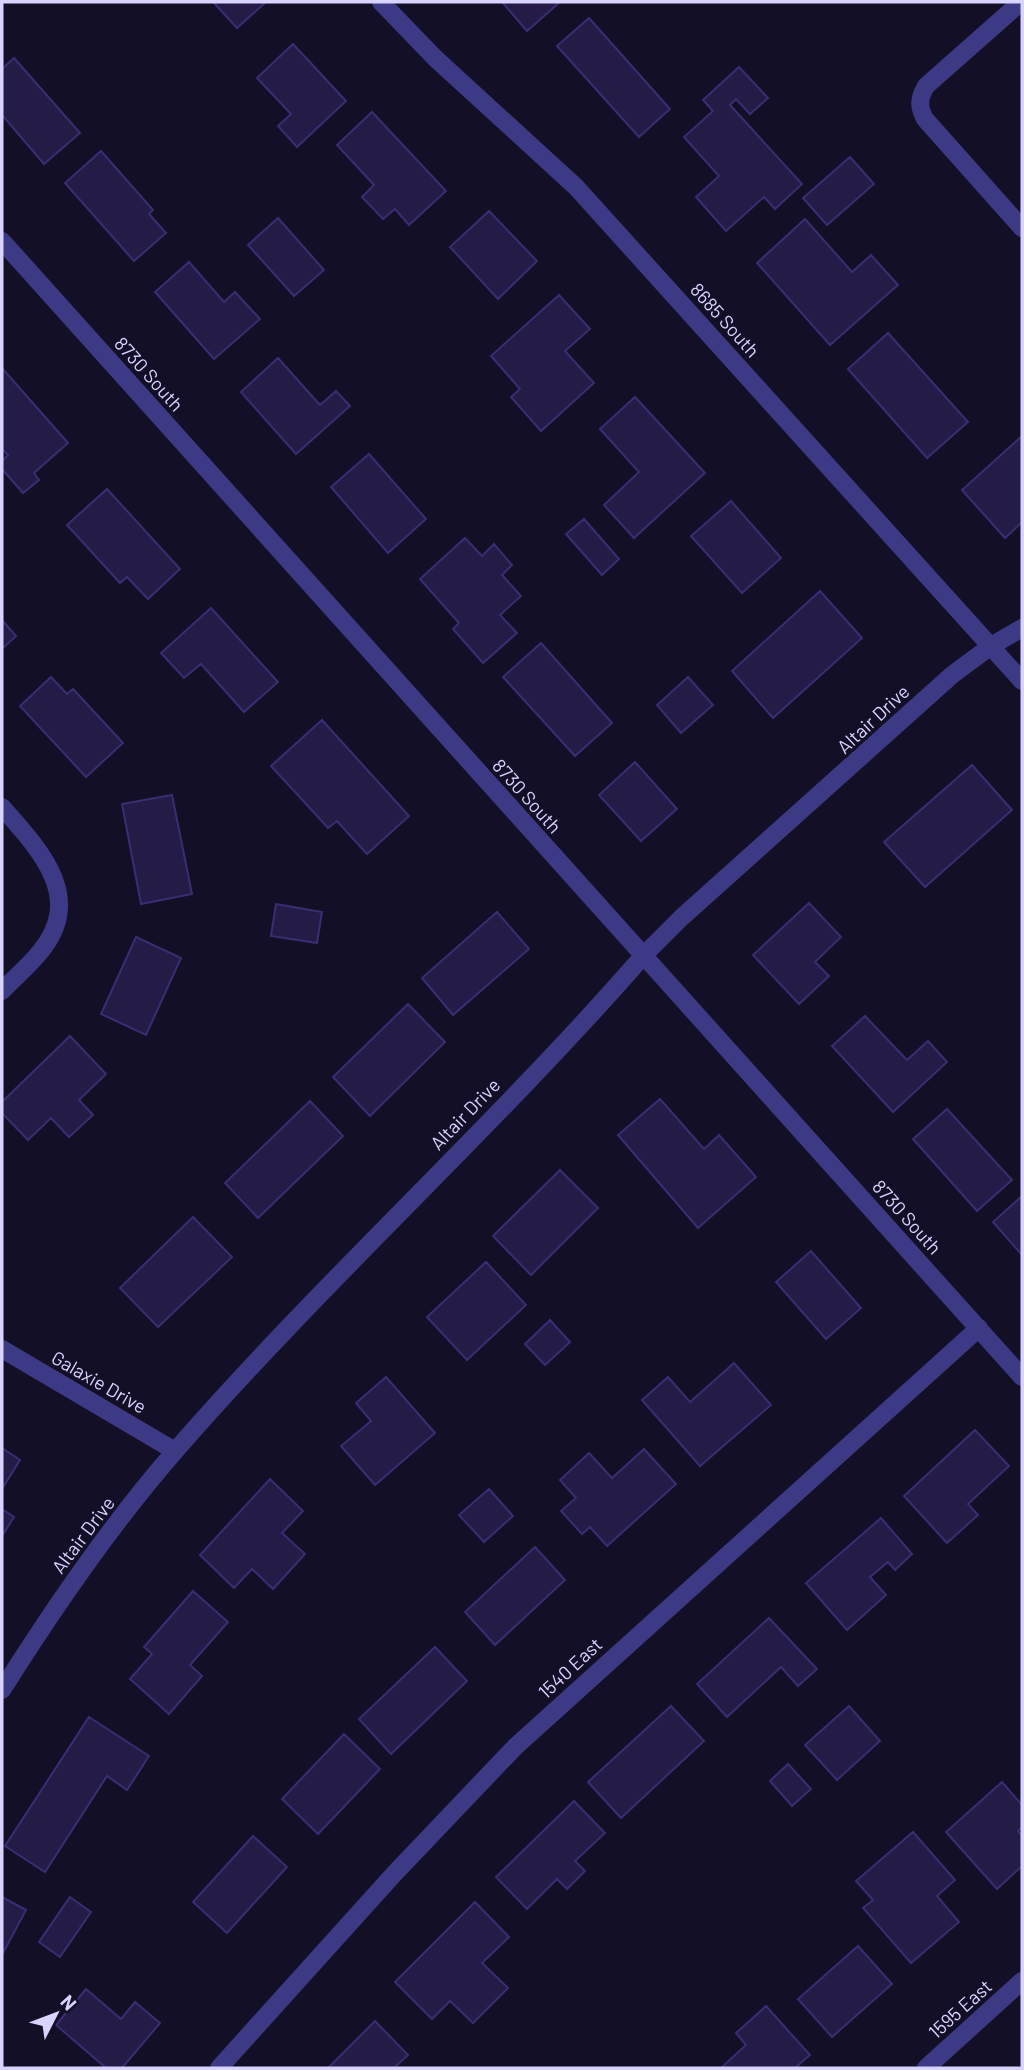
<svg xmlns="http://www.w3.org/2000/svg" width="1024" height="2070" viewBox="0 0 1024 2070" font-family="Barlow,sans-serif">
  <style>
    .building { fill: #241b47; stroke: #3b2d73; stroke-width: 2 }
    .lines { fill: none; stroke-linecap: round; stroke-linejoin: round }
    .lane { stroke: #3d3a85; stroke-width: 18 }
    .street { stroke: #3d3a85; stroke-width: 18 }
    .labels { text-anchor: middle; stroke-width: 7; stroke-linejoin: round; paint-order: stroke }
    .street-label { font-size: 19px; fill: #d9d4ff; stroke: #130f26 }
  </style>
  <rect width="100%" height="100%" fill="#130f26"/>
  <path class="building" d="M213,2H266L237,28Z
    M502,2H560L527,31Z
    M589,18L670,109L639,137L557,46Z
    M293,44L346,101L297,147L278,126L291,114L257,78Z
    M14,58L80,133L44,164L2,115V69Z
    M739,67L768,98L750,114L736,99L730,105L802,184L775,209L764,197L726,231L696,197L719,176L684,137L713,111L703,100Z
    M372,112L446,191L409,225L395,209L383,219L362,197L374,185L337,145Z
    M101,151L153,210L149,214L166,233L134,261L65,183Z
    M850,157L874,184L827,225L803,198Z
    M489,211L537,261L498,299L450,247Z
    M278,218L324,270L294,296L248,245Z
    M805,219L852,272L871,255L898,285L830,345L757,263Z
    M189,262L224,302L235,292L260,319L214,359L155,292Z
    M559,295L590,329L565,351L594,383L541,431L511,397L520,389L491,356Z
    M888,333L968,422L927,458L848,369Z
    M278,358L320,405L336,391L350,406L296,454L241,392Z
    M2,368L68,443L34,473L39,480L23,493L2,469V461L8,455L2,449Z
    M635,397L705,473L634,538L604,505L639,472L600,429Z
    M1022,436V522L1005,538L962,490Z
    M369,454L426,519L388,553L331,487Z
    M107,489L180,569L148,599L127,577L120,583L67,525Z
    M731,501L781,558L742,593L691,536Z
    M584,519L619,559L602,575L566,534Z
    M465,538L482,556L494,544L512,565L502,575L521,596L500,615L517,633L483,663L453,629L459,623L420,579Z
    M820,591L862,638L773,718L732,671Z
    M211,608L278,682L244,712L201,664L184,678L161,653Z
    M2,620L16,636L2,649Z
    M541,643L612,723L575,756L503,677Z
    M51,677L67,694L73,689L123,743L86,777L20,706Z
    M688,677L713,705L681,733L657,705Z
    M322,720L409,816L367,854L337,821L328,828L271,766Z
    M635,762L677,809L641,841L599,795Z
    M972,765L1012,810L925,887L884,842Z
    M172,795L192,894L141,904L122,804Z
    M809,903L841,937L815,962L829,976L799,1004L753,955Z
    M276,904L322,912L317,943L271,936Z
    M497,912L529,949L453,1015L422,978Z
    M136,937L181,958L146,1035L101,1014Z
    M408,1004L445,1042L370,1116L333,1077Z
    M865,1016L907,1060L928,1041L947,1062L893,1112L832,1046Z
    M70,1036L106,1074L79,1100L93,1115L69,1137L51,1118L28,1140L2,1113V1102Z
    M660,1099L704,1149L719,1135L756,1177L698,1228L618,1135Z
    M310,1101L343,1136L258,1218L225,1183Z
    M947,1109L1012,1180L977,1211L913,1139Z
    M560,1170L598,1208L531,1275L493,1236Z
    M1022,1196V1255L993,1222Z
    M193,1217L232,1257L158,1327L120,1288Z
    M811,1251L861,1308L826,1339L776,1282Z
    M486,1262L526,1305L467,1360L427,1317Z
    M550,1320L570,1342L545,1365L525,1344Z
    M734,1363L771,1405L700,1466L642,1400L668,1377L690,1402Z
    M386,1377L435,1433L375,1485L341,1446L371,1421L356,1403Z
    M975,1430L1009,1466L968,1504L978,1515L947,1543L904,1496Z
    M2,1448L20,1460L2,1489Z
    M644,1449L676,1484L607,1546L590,1527L582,1534L561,1511L576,1498L560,1480L589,1453L612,1478Z
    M270,1479L303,1511L282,1533L305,1554L273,1589L252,1569L234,1588L200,1555Z
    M489,1489L513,1516L484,1542L459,1515Z
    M2,1509L14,1517L2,1536Z
    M881,1518L912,1554L895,1570L888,1562L870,1577L886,1595L847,1630L806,1583Z
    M535,1547L565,1580L495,1645L465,1612Z
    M193,1591L228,1622L190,1665L202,1676L169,1714L130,1679L152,1654L144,1647Z
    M769,1618L817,1669L798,1686L781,1667L727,1717L697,1684Z
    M435,1647L467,1681L391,1754L359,1719Z
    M671,1706L704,1741L621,1818L588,1782Z
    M849,1706L880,1741L837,1780L805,1745Z
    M89,1717L149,1756L127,1790L107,1776L45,1872L5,1846Z
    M344,1734L380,1769L318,1834L282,1799Z
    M788,1764L811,1789L792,1806L770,1781Z
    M1002,1782L1022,1805V1827L1018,1831L1022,1836V1866L997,1889L946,1832Z
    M574,1801L605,1833L575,1861L585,1871L567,1889L557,1879L527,1909L496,1877Z
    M913,1832L955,1880L937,1896L959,1922L911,1963L863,1908L873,1900L856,1881Z
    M253,1836L287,1867L227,1933L193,1902Z
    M2,1897L26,1910L2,1955Z
    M70,1897L91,1912L60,1957L39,1942Z
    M475,1902L509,1937L482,1963L508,1988L473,2023L450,2001L432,2019L395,1982Z
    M858,1946L892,1984L832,2037L798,1999Z
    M86,1989L121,2019L135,2002L160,2023L122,2068H106L56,2025Z
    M766,2006L810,2055L795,2068H721L746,2045L736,2033Z
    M375,2021L408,2055L394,2068H328Z"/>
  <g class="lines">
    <path class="lane" d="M1021,2L926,86C919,98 918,106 925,119L1022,228"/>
    <path class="street" d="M381,2L435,58L576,187L1022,681
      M2,241L1022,1377
      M2,807C39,849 86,897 40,952C29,966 14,978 2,991
      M2,1349L175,1451
      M2,1690C55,1606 111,1524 176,1450C325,1279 494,1127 643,956L681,918L952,675L991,646L1022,628
      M219,2068L394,1874L515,1747L979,1328
      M926,2068L1022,1981"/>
  </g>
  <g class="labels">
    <g class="street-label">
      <text transform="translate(725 320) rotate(48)" y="7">8685 South</text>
      <text transform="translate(149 374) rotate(48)" y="7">8730 South</text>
      <text transform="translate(873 719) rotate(-43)" y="7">Altair Drive</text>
      <text transform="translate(527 796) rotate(48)" y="7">8730 South</text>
      <text transform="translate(465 1114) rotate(-46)" y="7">Altair Drive</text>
      <text transform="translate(907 1217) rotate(48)" y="7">8730 South</text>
      <text transform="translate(99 1382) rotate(30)" y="7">Galaxie Drive</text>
      <text transform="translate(83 1535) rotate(-53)" y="7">Altair Drive</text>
      <text transform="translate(570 1668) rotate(-43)" y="7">1540 East</text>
      <text transform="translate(960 2009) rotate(-42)" y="7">1595 East</text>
    </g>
  </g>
  <rect width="1024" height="2070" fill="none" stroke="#d9d4ff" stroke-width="7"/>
  <g transform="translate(56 2014) rotate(48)" stroke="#130f26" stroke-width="5" paint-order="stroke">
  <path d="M0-5L12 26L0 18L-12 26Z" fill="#d9d4ff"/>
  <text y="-10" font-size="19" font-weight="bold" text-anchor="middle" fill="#d9d4ff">N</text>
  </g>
</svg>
